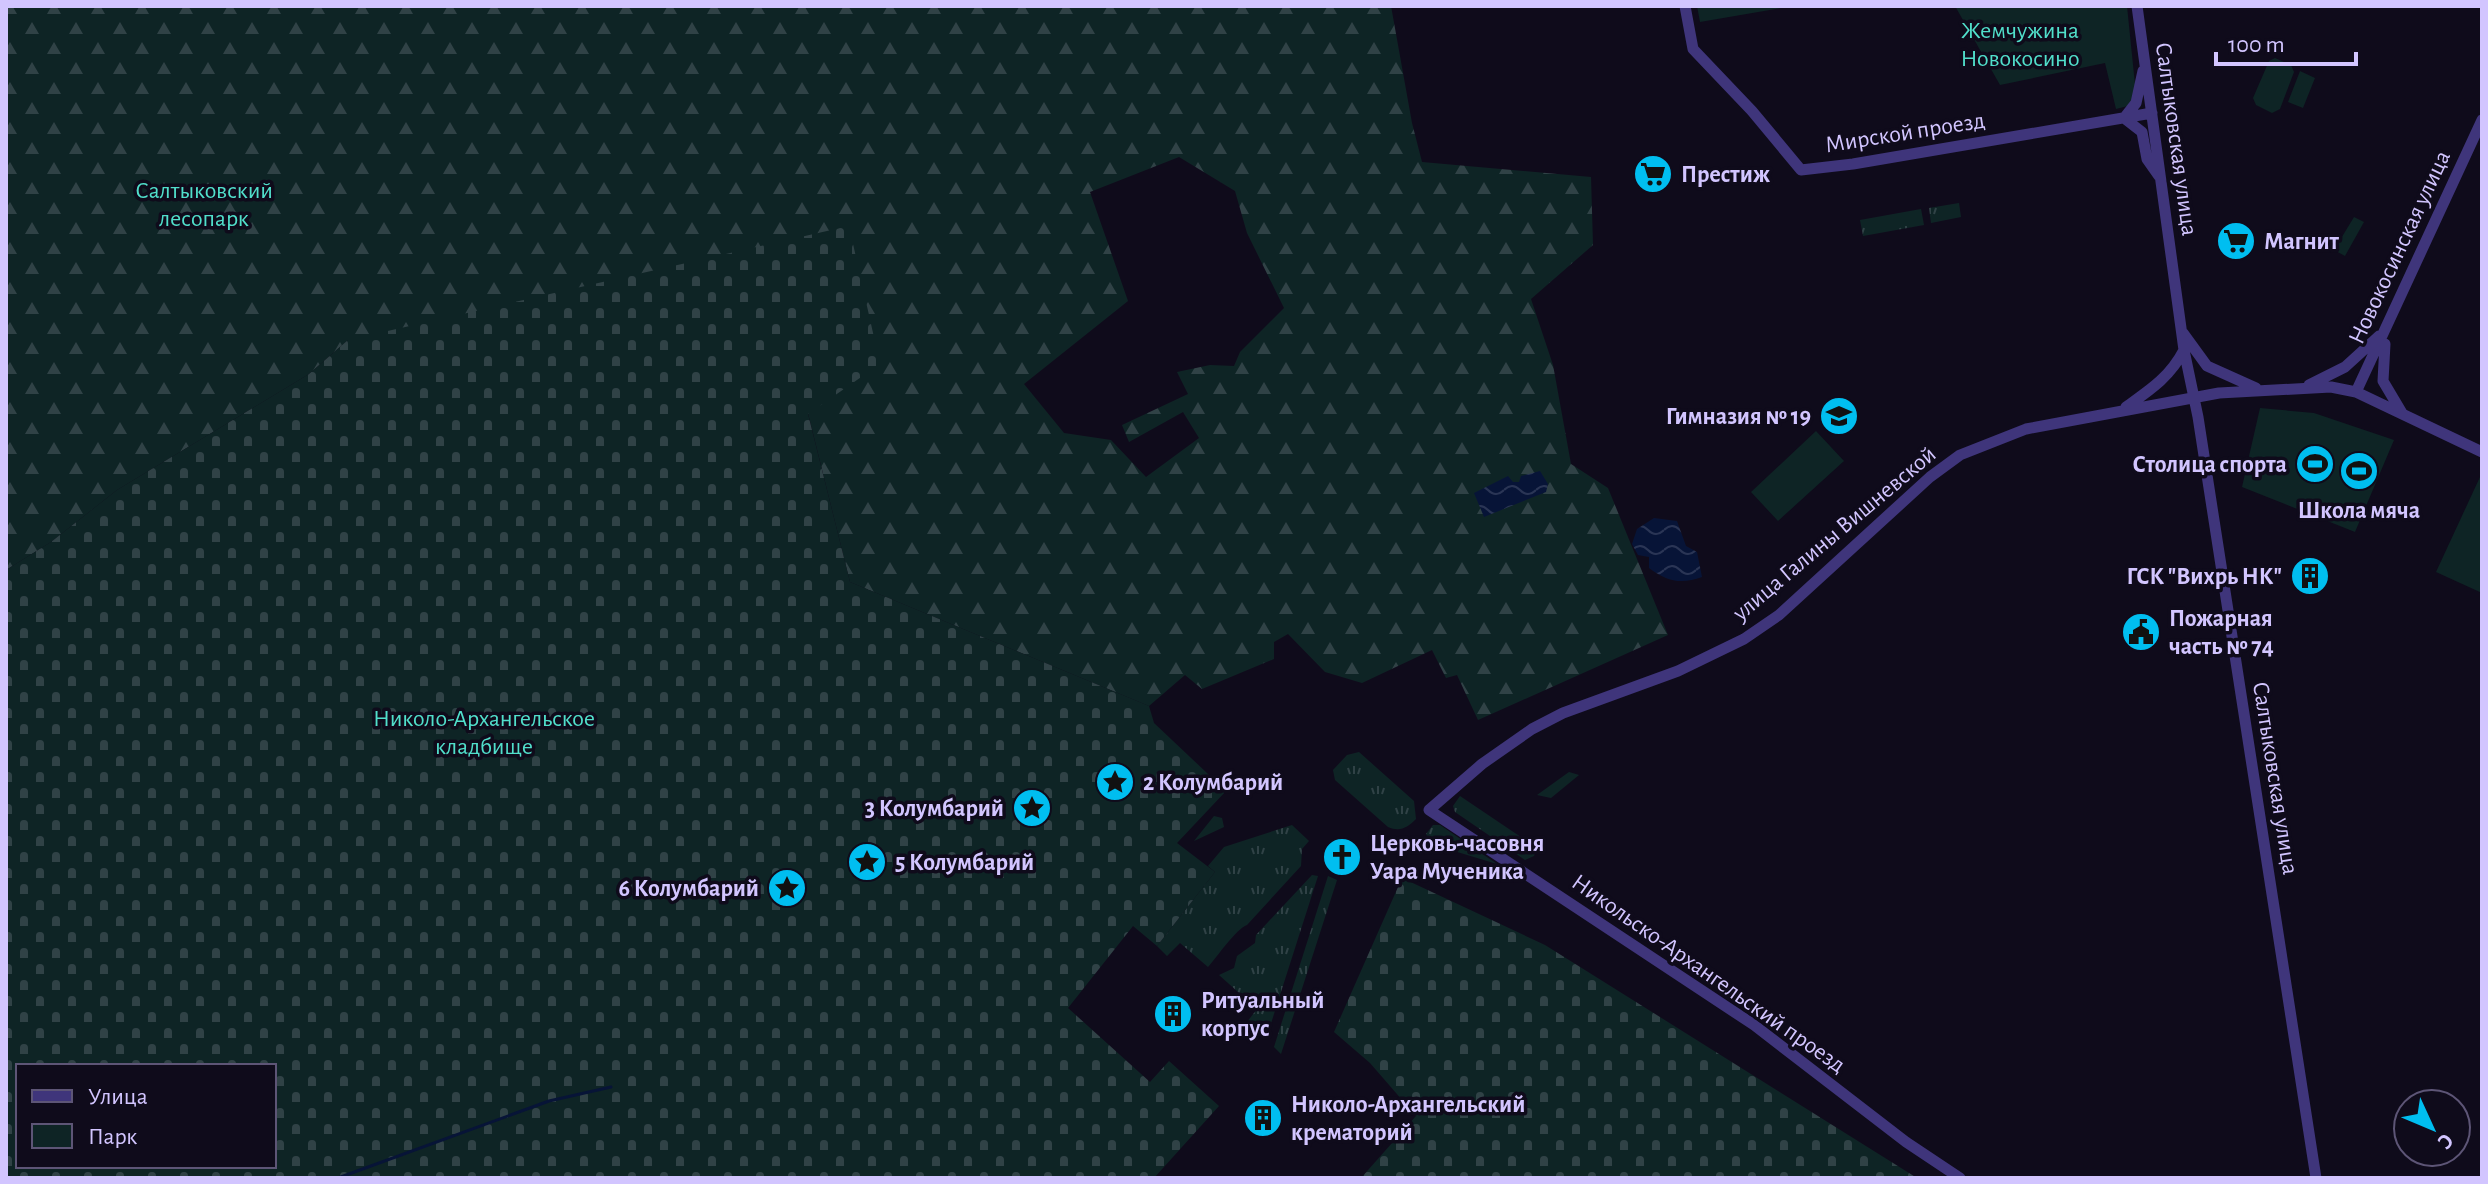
<svg xmlns="http://www.w3.org/2000/svg" width="2488" height="1184" viewBox="0 0 2488 1184" font-family="'Alegreya Sans',sans-serif">
  <style>
    .grass { fill: url(#grass-tufts) }
    .forest { fill: url(#forest-firs); fill-rule: evenodd }
    .cemetery { fill: url(#cemetery-stones); fill-rule: evenodd }
    .park { fill: #0e2425 }
    .water { fill: url(#water-waves) }
    .lines { fill: none; stroke-linecap: round; stroke-linejoin: round }
    .stream { stroke: #071437; stroke-width: 3 }
    .minor { stroke: #3f357b; stroke-width: 11 }
    .labels { text-anchor: middle; stroke-width: 7; stroke-linejoin: round; paint-order: stroke }
    .park-label { font-size: 24px; fill: #51dfcb; stroke: #0f0b1b }
    .street-label { font-size: 24px; fill: #d2c5ff; stroke: #0f0b1b }
    .poi-label { font-size: 24px; font-weight: bold; fill: #d2c5ff; stroke: #0f0b1b; text-anchor: start }
  </style>
  <defs>
    <pattern id="grass-tufts" width="24" height="20" patternUnits="userSpaceOnUse" patternTransform="scale(2)"><rect width="24" height="20" fill="#0e2425"/><path d="M3 7l-1-3M5 7V3M7 7l1-3M15 17l-1-3M17 17v-4M19 17l1-3" fill="none" stroke="#304246"/></pattern>
    <pattern id="forest-firs" width="22" height="20" patternUnits="userSpaceOnUse" patternTransform="scale(2)"><rect width="22" height="20" fill="#0e2425"/><path d="M5 1l3.5 6h-7zM16 11l3.5 6h-7z" fill="#304246"/></pattern>
    <pattern id="cemetery-stones" width="16" height="16" patternUnits="userSpaceOnUse" patternTransform="scale(2)"><rect width="16" height="16" fill="#0e2425"/><path d="M2 7V4a2 2 0 0 1 4 0v3zM10 15v-3a2 2 0 0 1 4 0v3z" fill="#304246"/></pattern>
    <pattern id="water-waves" width="16" height="10" patternUnits="userSpaceOnUse" patternTransform="scale(2)"><rect width="16" height="10" fill="#071437"/><path d="M0 5q4-4 8 0t8 0" fill="none" stroke="#2a3555"/></pattern>
  </defs>
  <rect width="100%" height="100%" fill="#0f0b1b"/>
  <path class="grass" d="M1959,203L1961,217L1931,223L1929,208Z
    M1921,209L1924,225L1863,236L1860,220Z
    M1359,752L1414,801L1416,819C1407,828 1400,832 1388,827L1335,780L1333,770L1347,755Z
    M1569,772L1579,775L1551,798L1537,795Z
    M1460,796L1537,848L1534,856L1525,860L1455,812L1453,806Z
    M1214,816L1222,818L1224,827L1194,841Z
    M1292,825L1309,841L1302,849L1301,866L1247,925C1236,929 1217,957 1208,967L1180,943L1167,956L1157,946L1215,872L1208,866L1224,847Z
    M1433,825H1440L1497,864L1431,844L1426,834Z
    M1312,875L1318,876L1266,1039L1247,1022L1257,1009L1219,975L1234,968L1237,956L1255,943L1256,935Z
    M1328,876L1337,880L1281,1054L1274,1047Z"/>
  <path class="forest" d="M6,6H1391L1412,123L1422,162L1591,177L1593,245L1531,299L1553,365L1571,464L1608,488L1668,635L1478,720L1457,675L1446,678L1432,650L1362,683L1325,672L1288,634L1274,642V659L1202,689L1185,675L1149,706L850,582L808,413L348,340L309,374L117,490L51,542L6,570ZM1179,157L1235,191L1247,233L1284,308L1240,352L1234,366L1210,365L1177,372L1188,394L1122,425L1129,442L1183,412L1199,438L1146,477L1111,440L1064,433L1024,384L1128,301L1090,192Z"/>
  <path class="cemetery" d="M849,226L880,364L808,414L850,582L1149,706L1154,723L1226,791L1177,843L1215,872L1157,946L1133,926L1068,1008L1150,1082L1169,1061L1219,1106L1154,1178H6V570L51,542L117,490L309,374L348,340ZM18,1066H274V1166H18Z
    M1402,878L1545,945L1917,1178H1361L1416,1116L1370,1063L1334,1032Z"/>
  <path class="park" d="M1697,6H1793L1700,22Z
    M1955,6H2127L2136,94L2132,105L2116,109L2105,63L2000,85Z
    M2275,58L2291,65L2294,72L2280,109L2272,113L2256,105L2253,98L2269,61Z
    M2300,71L2315,78L2303,108L2288,102Z
    M2354,217L2364,222L2345,256L2334,250Z
    M2260,408L2314,413L2394,440L2355,532L2242,487Z
    M1816,431L1844,461L1778,521L1751,492Z
    M2480,477L2482,478V593L2436,572Z"/>
  <path class="water" d="M1540,471L1548,484L1546,492L1484,517L1474,493L1508,476L1513,482H1519L1521,476Z
    M1654,518L1677,521L1686,546L1697,552L1702,577C1681,585 1666,581 1649,568V557L1638,555L1632,544L1637,529Z"/>
  <g class="lines">
    <path class="stream" d="M338,1178L549,1101L611,1087"/>
    <path class="minor" d="M1685,6L1693,49L1752,111L1801,170L1853,164L2152,113
      M2137,6L2184,350L2198,417L2316,1178
      M2125,117L2136,103L2143,71
      M2124,118L2142,132L2147,159L2159,176
      M2183,333L2207,366L2256,388
      M2385,344L2383,381L2402,413
      M2309,385L2345,367L2379,336
      M2356,392L2482,120
      M2126,407C2150,390 2170,377 2184,350
      M1960,1178L1906,1142L1754,1025L1429,810L1482,764L1532,729L1563,713L1678,671L1744,639L1779,615L1930,477L1960,455L2026,429L2219,393L2331,387L2356,392L2482,452"/>
  </g>
  <defs>
    <symbol id="supermarket-disc" viewBox="-11 -11 22 22"><circle r="9.5" fill="#00bef0" stroke="#0f0b1b"/><path d="M-6-5.5h2.5l.6 2H6L4.5 2H-2.5L-4.4-4H-6ZM-1.5 3.2a1.3 1.3 0 1 0 .1 0ZM3 3.2a1.3 1.3 0 1 0 .1 0Z" fill="#111"/></symbol>
    <symbol id="school-disc" viewBox="-11 -11 22 22"><circle r="9.5" fill="#00bef0" stroke="#0f0b1b"/><path d="M0-5L7-2L0 1L-7-2ZM-4 1L0 2.5L4 1V4Q0 6-4 4Z" fill="#111"/></symbol>
    <symbol id="stadium-disc" viewBox="-11 -11 22 22"><circle r="9.5" fill="#00bef0" stroke="#0f0b1b"/><path d="M0-5a6.5 5 0 1 0 0 10a6.5 5 0 1 0 0-10ZM-3.5-1.8h7v3.6h-7Z" fill="#111"/></symbol>
    <symbol id="building-disc" viewBox="-11 -11 22 22"><circle r="9.5" fill="#00bef0" stroke="#0f0b1b"/><path d="M-4-6H4V6H1V3H-1V6H-4ZM-2.5-4.3h1.7v1.8h-1.7ZM.8-4.3h1.7v1.8H.8ZM-2.5-1h1.7V.8h-1.7ZM.8-1h1.7V.8H.8Z" fill="#111"/></symbol>
    <symbol id="civic-disc" viewBox="-11 -11 22 22"><circle r="9.5" fill="#00bef0" stroke="#0f0b1b"/><path d="M-.6-6.5H3V-4.5H.6V-3L4-1V1h2V6H-6V1h2V-1L-.6-3ZM-1.2 2.5V6h2.4V2.5Z" fill="#111"/></symbol>
    <symbol id="sight-disc" viewBox="-11 -11 22 22"><circle r="9.5" fill="#00bef0" stroke="#0f0b1b"/><path d="M0-6L1.8-2.2L6-1.7L2.9 1.2L3.7 5.4L0 3.3L-3.7 5.4L-2.9 1.2L-6-1.7L-1.8-2.2Z" fill="#111"/></symbol>
    <symbol id="church-disc" viewBox="-11 -11 22 22"><circle r="9.5" fill="#00bef0" stroke="#0f0b1b"/><path d="M-1.2-6h2.4v3.5h3.3v2.4h-3.3V6h-2.4V-.1h-3.3v-2.4h3.3Z" fill="#111"/></symbol>
  </defs>
  <g fill-rule="evenodd">
    <use href="#supermarket-disc" x="1631" y="152" width="44" height="44"/>
    <use href="#supermarket-disc" x="2214" y="219" width="44" height="44"/>
    <use href="#school-disc" x="1817" y="394" width="44" height="44"/>
    <use href="#stadium-disc" x="2293" y="442" width="44" height="44"/>
    <use href="#stadium-disc" x="2337" y="449" width="44" height="44"/>
    <use href="#building-disc" x="2288" y="554" width="44" height="44"/>
    <use href="#civic-disc" x="2119" y="610" width="44" height="44"/>
    <use href="#sight-disc" x="1093" y="760" width="44" height="44"/>
    <use href="#sight-disc" x="1010" y="786" width="44" height="44"/>
    <use href="#church-disc" x="1320" y="835" width="44" height="44"/>
    <use href="#sight-disc" x="845" y="840" width="44" height="44"/>
    <use href="#sight-disc" x="765" y="866" width="44" height="44"/>
    <use href="#building-disc" x="1151" y="992" width="44" height="44"/>
    <use href="#building-disc" x="1241" y="1096" width="44" height="44"/>
  </g>
  <g class="labels">
    <g class="park-label">
      <text x="2020" y="38">Жемчужина<tspan x="2020" dy="28">Новокосино</tspan></text>
      <text x="204" y="198">Салтыковский<tspan x="204" dy="28">лесопарк</tspan></text>
      <text x="484" y="726">Николо-Архангельское<tspan x="484" dy="28">кладбище</tspan></text>
    </g>
    <g class="street-label">
      <text transform="translate(1905 132) rotate(-9)" y="8">Мирской проезд</text>
      <text transform="translate(2177 139) rotate(82)" y="8">Салтыковская улица</text>
      <text transform="translate(2399 247) rotate(-65)" y="8">Новокосинская улица</text>
      <text transform="translate(1834 533) rotate(-40)" y="8">улица Галины Вишневской</text>
      <text transform="translate(2276 778) rotate(81)" y="8">Салтыковская улица</text>
      <text transform="translate(1709 973) rotate(35)" y="8">Никольско-Архангельский проезд</text>
    </g>
    <g class="poi-label">
      <text x="1681" y="182">Престиж</text>
      <text x="2264" y="249">Магнит</text>
      <text x="1811" y="424" text-anchor="end">Гимназия № 19</text>
      <text x="2287" y="472" text-anchor="end">Столица спорта</text>
      <text x="2359" y="518" text-anchor="middle">Школа мяча</text>
      <text x="2282" y="584" text-anchor="end">ГСК "Вихрь НК"</text>
      <text x="2169" y="626">Пожарная<tspan x="2169" dy="28">часть № 74</tspan></text>
      <text x="1143" y="790">2 Колумбарий</text>
      <text x="1004" y="816" text-anchor="end">3 Колумбарий</text>
      <text x="1370" y="851">Церковь-часовня<tspan x="1370" dy="28">Уара Мученика</tspan></text>
      <text x="895" y="870">5 Колумбарий</text>
      <text x="759" y="896" text-anchor="end">6 Колумбарий</text>
      <text x="1201" y="1008">Ритуальный<tspan x="1201" dy="28">корпус</tspan></text>
      <text x="1291" y="1112">Николо-Архангельский<tspan x="1291" dy="28">крематорий</tspan></text>
    </g>
  </g>
  <rect width="2488" height="1184" fill="none" stroke="#d2c5ff" stroke-width="16"/>
  <rect x="16" y="1064" width="260" height="104" fill="#0f0b1b" stroke="#5d5576" stroke-width="2"/>
  <rect x="32" y="1090" width="40" height="12" fill="#3f357b" stroke="#5d5576" stroke-width="2"/>
  <text x="88" y="1104" font-size="24" fill="#d2c5ff">Улица</text>
  <rect x="32" y="1124" width="40" height="24" fill="#0e2425" stroke="#5d5576" stroke-width="2"/>
  <text x="88" y="1144" font-size="24" fill="#d2c5ff">Парк</text>
  <g transform="translate(2432 1128) rotate(134)"><circle r="38" fill="#0f0b1b" stroke="#5d5576" stroke-width="2"/>
  <path d="M0-6L14 30L0 20L-14 30Z" fill="#00bef0"/>
  <text y="-12" font-size="22" font-weight="bold" text-anchor="middle" fill="#d2c5ff">С</text>
  </g>
  <path d="M2216 52v12h140v-12" fill="none" stroke="#d2c5ff" stroke-width="4"/>
  <text x="2228" y="52" font-size="24" fill="#d2c5ff" stroke="#0f0b1b" stroke-width="6" paint-order="stroke">100 m</text>
</svg>
